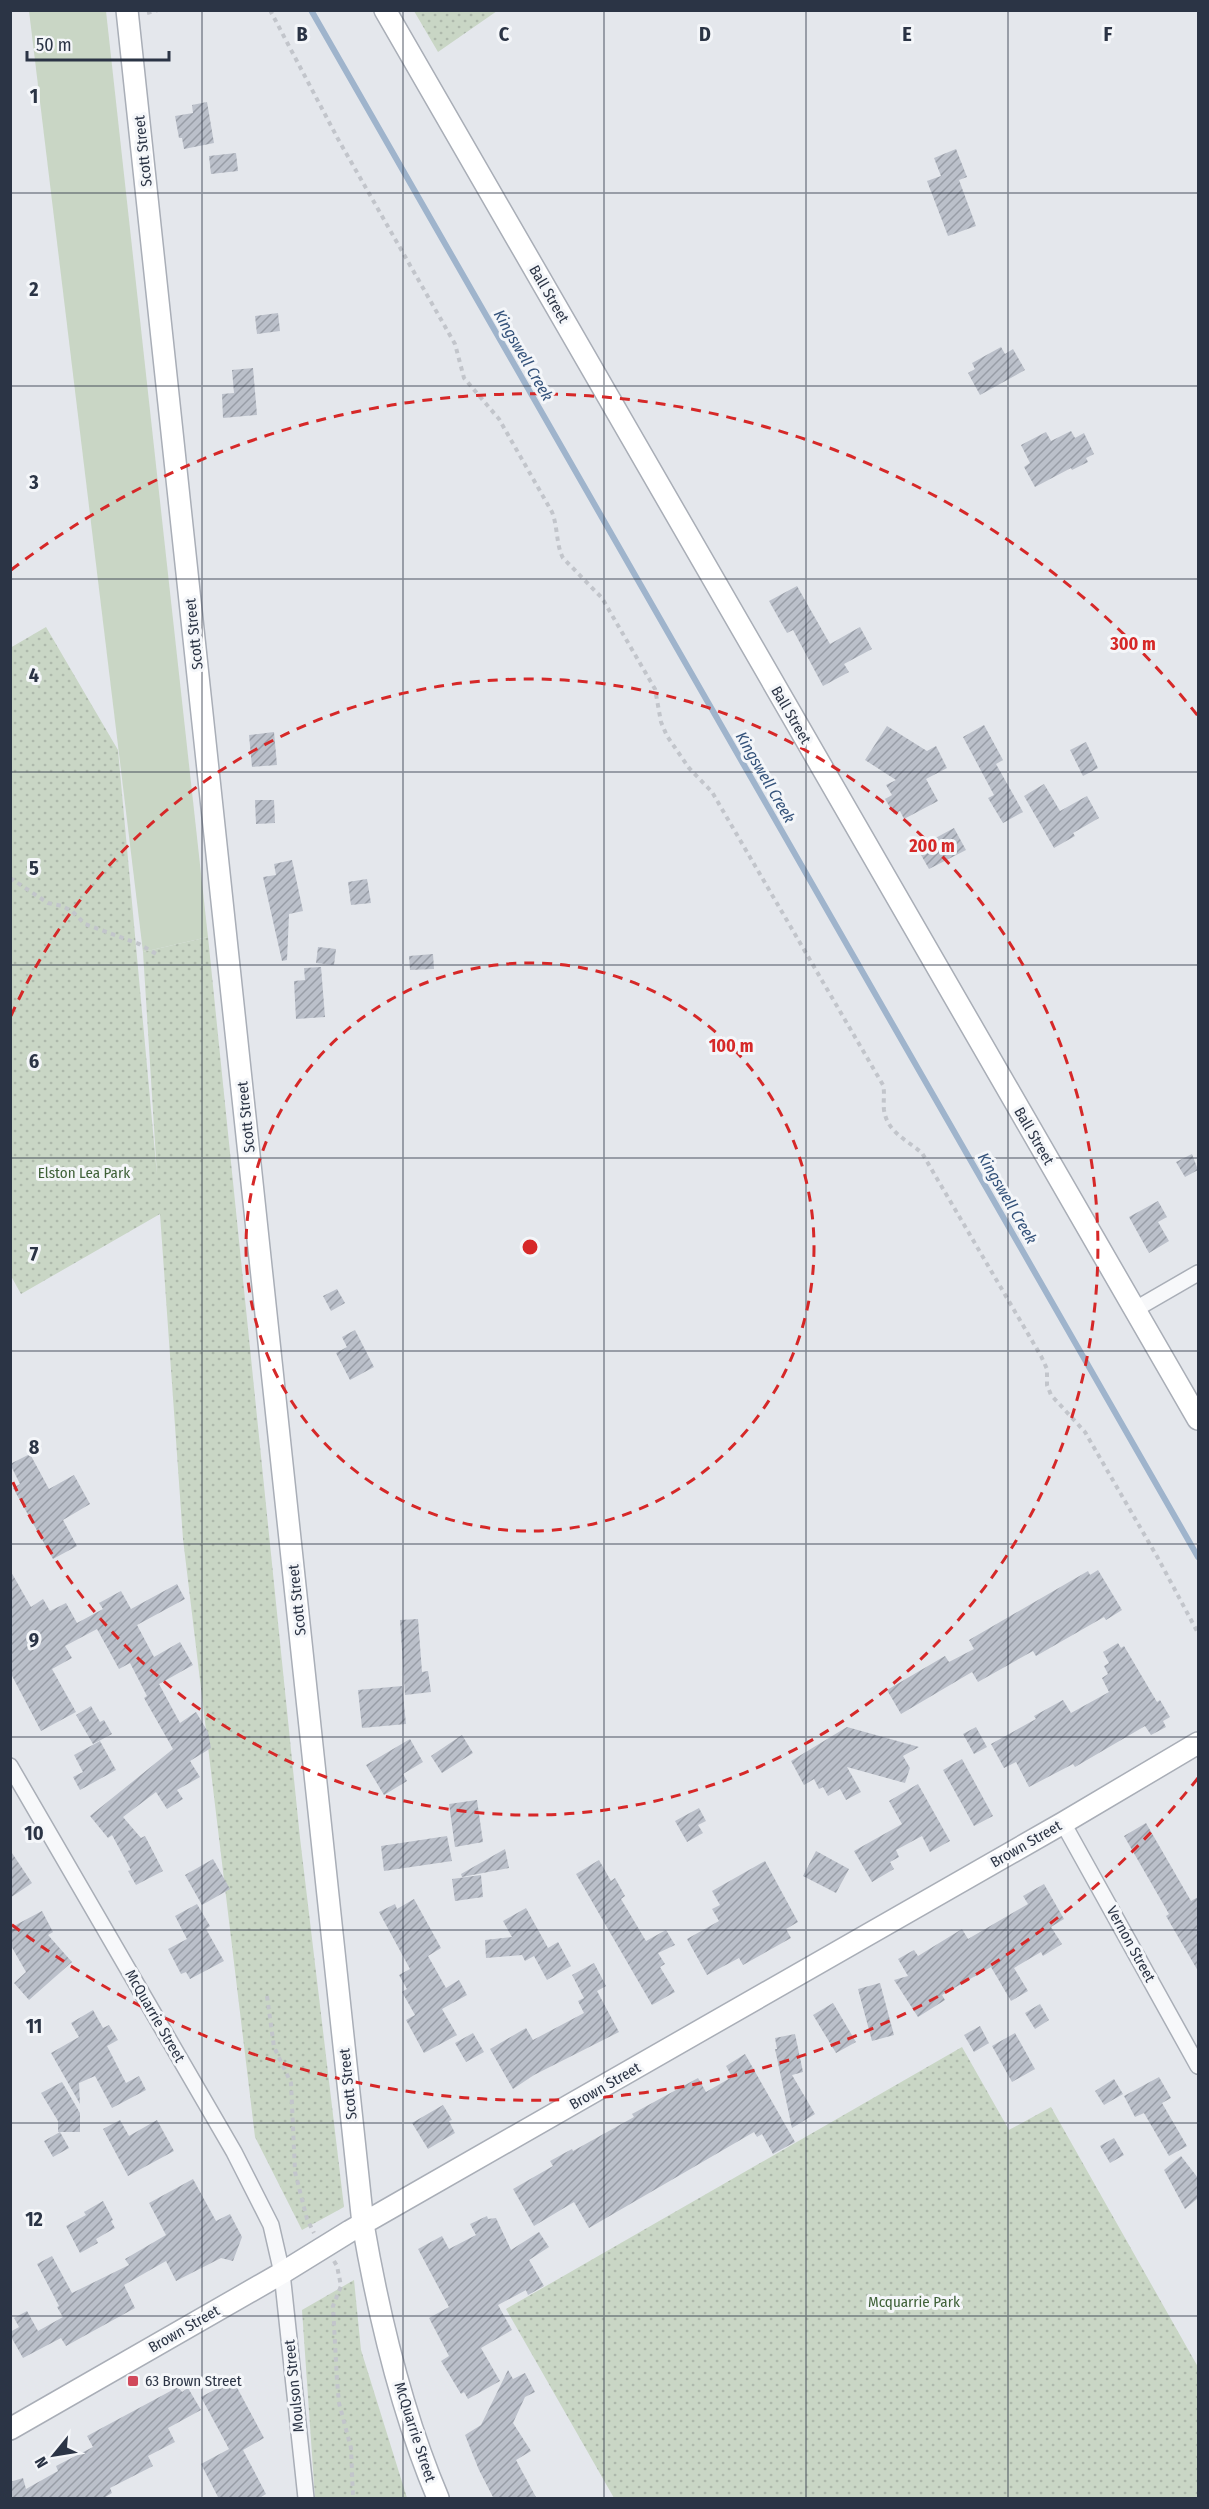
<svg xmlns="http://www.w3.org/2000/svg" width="1209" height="2509" viewBox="0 0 1209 2509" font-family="'Fira Sans Condensed',sans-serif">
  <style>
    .grass { fill: #c9d6c5 }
    .park { fill: url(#park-dots) }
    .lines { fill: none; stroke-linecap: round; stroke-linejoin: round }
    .stream { stroke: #9fb4cc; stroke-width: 6 }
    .building { fill: url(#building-hatch) }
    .street-casing { stroke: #a9aeb7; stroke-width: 18 }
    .secondary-casing { stroke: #a9aeb7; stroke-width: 24 }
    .path { stroke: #c2c5cb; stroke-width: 4; stroke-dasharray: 4.5 4.5; stroke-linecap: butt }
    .street { stroke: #f7f8fa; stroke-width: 15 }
    .secondary { stroke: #fff; stroke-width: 21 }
    .grid { fill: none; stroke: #2b3445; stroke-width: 1.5; stroke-opacity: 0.55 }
    .ring { fill: none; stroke: #d62828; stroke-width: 3; stroke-dasharray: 10 8 }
    .poi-dot { fill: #d1495b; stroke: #f4f6f9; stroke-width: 2 }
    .labels { text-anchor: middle; stroke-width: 6; stroke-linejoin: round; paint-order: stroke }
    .street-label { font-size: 15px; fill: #2b3445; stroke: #f4f6f9 }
    .park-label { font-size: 15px; fill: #3f6138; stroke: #f4f6f9 }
    .poi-label { font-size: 15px; fill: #2b3445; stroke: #f4f6f9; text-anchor: start }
    .water-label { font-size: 16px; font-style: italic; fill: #34527a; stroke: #f4f6f9 }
    .grid-label { font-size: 20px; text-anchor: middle; font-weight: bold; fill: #2b3445; stroke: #f4f6f9; stroke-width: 6; stroke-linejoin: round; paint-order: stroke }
    .centre { fill: #d62828; stroke: #f4f6f9; stroke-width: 3 }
    .ring-label { font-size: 18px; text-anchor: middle; font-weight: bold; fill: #d62828; stroke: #f4f6f9; stroke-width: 6; stroke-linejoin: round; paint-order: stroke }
  </style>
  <defs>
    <pattern id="park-dots" width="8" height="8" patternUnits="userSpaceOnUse" patternTransform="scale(1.5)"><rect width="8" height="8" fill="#c9d6c5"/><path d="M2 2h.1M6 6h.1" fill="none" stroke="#adb8ab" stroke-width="1.8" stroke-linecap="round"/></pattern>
    <pattern id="building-hatch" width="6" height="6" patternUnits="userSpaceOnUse" patternTransform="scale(1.5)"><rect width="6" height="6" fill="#bbc0ca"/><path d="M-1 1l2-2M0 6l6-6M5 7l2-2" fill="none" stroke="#989da6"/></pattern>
  </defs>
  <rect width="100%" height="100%" fill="#e4e7ec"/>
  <path class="grass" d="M29,11H106L208,937L143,952Z"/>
  <path class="park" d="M414,11H497L438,52Z
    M46,627L118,750L157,1175L143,952L208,937L300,1838L344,2207L302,2230L255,2137L183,1539L160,1214L21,1294L11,1276L10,648Z
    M962,2047L1009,2130L1051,2107L1198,2367V2498H614L506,2309Z
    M354,2280L361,2350L407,2498H315L302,2310Z"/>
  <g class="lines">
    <path class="stream" d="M311,10L1198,1557"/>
  </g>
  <path class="building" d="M207,102L214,143L184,149L182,138H179L175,116L193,113L192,105Z
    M956,149L967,177L959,180L976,226L948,236L927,181L941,176L934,158Z
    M236,153L238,171L211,174L209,156Z
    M278,313L280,331L257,334L255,316Z
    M1001,347L1005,354L1013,349L1025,370L980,395L968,373L975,369L972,363Z
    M253,368L257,415L223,418L222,394L234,393L232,370Z
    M1071,431L1075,438L1084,433L1094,454L1086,458L1088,462L1072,470L1071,468L1035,487L1024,467L1030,463L1021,445L1046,432L1051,441Z
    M797,586L830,644L860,627L872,649L844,664L849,672L823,686L793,630L787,633L769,601Z
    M984,725L1003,760L996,764L1023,812L1003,823L988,798L994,795L963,737Z
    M887,726L927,751L936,746L947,768L926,779L938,801L904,819L900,811L894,814L885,799L892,795L886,785L896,780L865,760Z
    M274,732L277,765L252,767L249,735Z
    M1086,742L1098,768L1083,776L1070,750Z
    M1044,784L1060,811L1087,796L1099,818L1073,833L1075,836L1054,848L1024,796Z
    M255,800H274L275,823L256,824Z
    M954,828L966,850L929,869L917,848Z
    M292,860L303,911L289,914L287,960L282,961L263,877L276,875L274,864Z
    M367,879L371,903L351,905L348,882Z
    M318,947L336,949L334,965L316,963Z
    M433,954L434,969L410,970L409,956Z
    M321,967L325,1017L296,1019L294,981L305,980L304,968Z
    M1192,1154L1198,1170L1185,1177L1176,1162Z
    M1158,1201L1167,1217L1158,1222L1169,1241L1149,1253L1129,1217Z
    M337,1289L345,1303L331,1311L323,1296Z
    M355,1330L374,1367L350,1380L336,1353L347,1347L342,1337Z
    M30,1454L49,1489L74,1475L90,1504L63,1520L77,1546L53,1559L13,1488L20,1484L10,1464Z
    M10,1570L31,1607L43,1599L50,1611L66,1603L77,1623L103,1609L99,1603L121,1591L131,1609L177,1584L185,1599L137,1625L154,1657L180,1642L193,1665L159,1684L180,1723L196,1712L208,1732L211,1748L190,1761L200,1777L177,1790L183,1799L167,1809L156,1792L123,1817L141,1838L145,1836L163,1871L136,1885L128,1871L131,1870L112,1835L108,1838L90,1816L173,1749L144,1698L147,1696L130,1663L119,1669L97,1629L65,1646L72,1658L52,1669L76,1712L41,1731L10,1672Z
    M1098,1570L1122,1610L1106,1620L1104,1617L1036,1656L1033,1651L978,1682L972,1672L901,1714L887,1690L945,1656L949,1662L974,1649L969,1640L1088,1571L1090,1575Z
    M418,1619L422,1672L428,1671L431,1692L405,1695L400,1620Z
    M1118,1643L1121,1648L1124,1646L1157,1702L1160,1700L1170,1717L1163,1721L1166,1727L1151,1735L1145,1726L1075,1767L1073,1764L1029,1787L1016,1762L1004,1768L991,1744L1036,1719L1034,1716L1063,1700L1071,1713L1109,1692L1102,1678L1108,1674L1104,1666L1109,1663L1103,1652Z
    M402,1686L406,1724L362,1728L358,1690Z
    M91,1706L100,1722L104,1720L112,1734L93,1744L76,1715Z
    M847,1727L919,1747L903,1756L910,1768L905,1783L847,1767L861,1792L846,1800L840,1789L828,1796L823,1787L819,1789L814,1779L804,1785L791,1761Z
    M976,1727L987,1747L974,1754L963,1734Z
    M462,1735L473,1753L442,1773L431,1756Z
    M410,1739L423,1762L403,1774L407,1781L384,1795L366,1765Z
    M100,1741L116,1770L80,1790L73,1777L83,1772L74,1755Z
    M962,1759L993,1816L974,1826L943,1770Z
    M918,1784L950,1841L930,1852L922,1836L896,1850L899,1857L890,1862L894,1869L872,1882L854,1851L902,1824L889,1801Z
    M477,1800L483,1842L455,1847L449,1804Z
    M699,1808L706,1821L698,1825L703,1833L687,1842L675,1821Z
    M1146,1823L1191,1901L1198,1897V1971L1166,1916L1169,1914L1124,1836Z
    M447,1836L452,1861L384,1871L381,1846Z
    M505,1849L509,1868L462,1877L461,1874Z
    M10,1850L32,1883L10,1898Z
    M816,1851L849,1869L836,1893L803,1876Z
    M213,1859L230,1889L202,1905L185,1875Z
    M599,1860L611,1881L615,1878L625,1896L621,1899L646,1941L666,1930L675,1945L658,1953L665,1964L660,1967L675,1992L652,2005L576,1874Z
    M765,1861L798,1922L786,1929L791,1938L743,1965L739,1958L707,1975L687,1939L719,1921L712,1909L720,1905L712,1891Z
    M481,1875L483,1897L455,1901L452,1879Z
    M1044,1884L1064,1919L1051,1927L1062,1944L1043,1956L1041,1952L1014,1968L1028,1991L1011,2001L991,1967L942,1995L945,2000L918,2017L894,1980L908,1976L898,1959L914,1950L918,1956L962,1929L968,1939L1028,1904L1023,1896Z
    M414,1899L441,1948L428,1956L446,1988L459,1980L467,1995L442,2009L457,2035L424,2053L406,2020L415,2015L402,1992L407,1989L399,1975L410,1969L379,1912L395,1904L397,1909Z
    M197,1904L210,1926L206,1929L224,1961L190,1979L186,1972L181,1974L168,1949L187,1939L175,1916Z
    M526,1908L548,1948L558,1942L571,1966L547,1980L534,1956L525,1961L522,1955L486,1958L485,1940L512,1937L503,1921Z
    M42,1911L53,1932L48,1935L72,1962L29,2000L14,1983L26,1972L10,1944V1928Z
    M594,1963L606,1986L597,1991L619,2032L534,2075L513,2089L490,2049L526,2028L533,2040L584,2013L578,2001L584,1998L572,1975Z
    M880,1983L894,2035L872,2041L858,1989Z
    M833,2003L856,2042L836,2053L813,2015Z
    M1040,2004L1049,2020L1035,2029L1025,2013Z
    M93,2010L103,2028L109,2025L118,2040L107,2046L126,2083L139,2076L146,2090L112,2108L95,2076L79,2083L80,2104L51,2053L79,2037L71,2023Z
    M980,2026L989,2043L974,2052L964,2035Z
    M473,2033L484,2052L466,2062L455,2043Z
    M1015,2033L1035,2069L1012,2082L992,2046Z
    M795,2034L803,2072L792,2075L815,2114L792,2128L775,2049H777L775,2038Z
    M745,2054L795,2142L773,2154L762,2134L757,2137L754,2132L589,2228L574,2202L534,2226L513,2189L553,2166L550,2161L572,2149L573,2151L634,2117L632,2114L698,2078L706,2092L732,2077L726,2066Z
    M1159,2077L1171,2098L1162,2103L1187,2146L1169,2156L1144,2113L1135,2117L1124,2096Z
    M1114,2079L1123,2094L1104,2105L1095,2091Z
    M62,2082L80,2113V2132H58V2121L41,2093Z
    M443,2105L452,2120L449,2121L455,2133L428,2149L412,2123Z
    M120,2120L129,2136L157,2120L174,2151L128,2176L103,2129Z
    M60,2132L69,2148L53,2157L44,2141Z
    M1114,2138L1124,2155L1110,2163L1100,2146Z
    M1181,2156L1198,2178V2198L1185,2209L1164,2170Z
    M193,2179L216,2221L230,2214L242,2237L233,2261L221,2258L176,2281L166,2261L124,2285L135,2308L66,2346L61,2338L23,2358L10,2335V2332L19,2327L14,2318L27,2311L38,2331L63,2317L57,2307L59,2306L37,2264L52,2256L72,2293L129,2265L125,2259L166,2235L149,2203Z
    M103,2201L113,2220L111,2221L115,2228L96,2239L98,2243L80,2253L66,2226L86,2215L84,2212Z
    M487,2216L488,2219L496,2218L511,2250L539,2232L549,2247L529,2260L544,2286L528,2295L526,2290L498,2305L512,2330L481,2348L500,2381L468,2399L464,2392L461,2394L441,2361L449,2356L429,2318L449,2307L418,2249L442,2236L449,2249L476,2235L470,2224Z
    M508,2370L513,2379L525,2373L535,2392L525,2397L513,2423L531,2451L516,2460L537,2499H494L479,2470L465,2435L481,2425Z
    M233,2380L264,2438L243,2450L266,2494L258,2499H219L201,2464L229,2449L201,2397Z
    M178,2387L182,2392L188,2388L201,2410L168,2428L175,2442L148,2456L153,2466L110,2488L112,2493L102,2499H10V2482L23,2478L26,2489L58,2471L56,2466L93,2447L87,2436Z"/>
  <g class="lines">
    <defs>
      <path id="street" d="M1134,1310L1198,1273
        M10,1766L234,2152L271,2225L282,2273L306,2498
        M1063,1823L1198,2066"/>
      <path id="secondary" d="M127,10L363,2224C379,2317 401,2411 438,2498
        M385,10L1198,1419
        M10,2429L282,2273L350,2231L1063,1823L1198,1743"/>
    </defs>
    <use href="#street" class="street-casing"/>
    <use href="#secondary" class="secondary-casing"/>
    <path class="path" d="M270,10L338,139L455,344L464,378L499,419L552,512C558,527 556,545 563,558L602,598L655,689L661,722L667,736L689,768L712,792L883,1085C885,1093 883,1101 884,1110C887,1132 907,1140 922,1153L1041,1356L1047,1369V1385L1051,1395L1085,1432L1159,1560L1198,1633
      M147,13L158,10
      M10,878L48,903L62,906L72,911L85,924L139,944L158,955
      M267,1996L274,2047L291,2083L295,2172L307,2219L314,2233
      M334,2261L337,2266L341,2286L333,2306L337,2380L339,2403L351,2448L353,2498"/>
    <use href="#street" class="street"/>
    <use href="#secondary" class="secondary"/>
  </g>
  <path class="grid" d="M202,10V2498M403,10V2498M604,10V2498M806,10V2498M1008,10V2498M10,193H1198M10,386H1198M10,579H1198M10,772H1198M10,965H1198M10,1158H1198M10,1351H1198M10,1544H1198M10,1737H1198M10,1930H1198M10,2123H1198M10,2316H1198"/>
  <g class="ring">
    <circle cx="530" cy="1247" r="284"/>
    <path d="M11 1016A568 568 0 1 1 11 1478"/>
    <path d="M1198 1778A853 853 0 0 1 11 1924M11 570A853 853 0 0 1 1198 716"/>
  </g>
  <rect class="poi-dot" x="127" y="2375" width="12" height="12" rx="3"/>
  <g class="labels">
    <g class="street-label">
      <text transform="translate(143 151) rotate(-96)" y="5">Scott Street</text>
      <text transform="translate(549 294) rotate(60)" y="5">Ball Street</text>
      <text transform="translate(194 634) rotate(-96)" y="5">Scott Street</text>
      <text transform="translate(791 715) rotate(60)" y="5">Ball Street</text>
      <text transform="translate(246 1117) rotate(-96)" y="5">Scott Street</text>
      <text transform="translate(1034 1136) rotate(60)" y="5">Ball Street</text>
      <text transform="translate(297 1600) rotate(-96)" y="5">Scott Street</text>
      <text transform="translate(1026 1844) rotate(-30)" y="5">Brown Street</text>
      <text transform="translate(1131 1944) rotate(61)" y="5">Vernon Street</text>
      <text transform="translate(155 2016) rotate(60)" y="5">McQuarrie Street</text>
      <text transform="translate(348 2084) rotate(-96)" y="5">Scott Street</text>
      <text transform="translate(605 2086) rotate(-30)" y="5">Brown Street</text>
      <text transform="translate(184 2329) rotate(-30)" y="5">Brown Street</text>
      <text transform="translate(294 2386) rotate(-96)" y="5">Moulson Street</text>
      <text transform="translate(415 2432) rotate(72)" y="5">McQuarrie Street</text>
    </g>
    <g class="park-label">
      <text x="84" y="1178">Elston Lea Park</text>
      <text x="914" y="2307">Mcquarrie Park</text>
    </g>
    <g class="poi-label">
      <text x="145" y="2386">63 Brown Street</text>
    </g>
    <g class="water-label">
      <text transform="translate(524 355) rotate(60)" y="6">Kingswell Creek</text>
      <text transform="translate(766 777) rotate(60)" y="6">Kingswell Creek</text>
      <text transform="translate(1008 1198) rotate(60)" y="6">Kingswell Creek</text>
    </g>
  </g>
  <g class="grid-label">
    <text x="302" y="41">B</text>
    <text x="504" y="41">C</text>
    <text x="705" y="41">D</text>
    <text x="907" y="41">E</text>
    <text x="1108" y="41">F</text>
    <text x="34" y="103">1</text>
    <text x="34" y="296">2</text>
    <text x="34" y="489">3</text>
    <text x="34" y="682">4</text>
    <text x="34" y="875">5</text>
    <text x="34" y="1068">6</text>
    <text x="34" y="1261">7</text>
    <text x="34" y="1454">8</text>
    <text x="34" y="1647">9</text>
    <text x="34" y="1840">10</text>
    <text x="34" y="2033">11</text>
    <text x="34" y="2226">12</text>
  </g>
  <circle cx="530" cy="1247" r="9" class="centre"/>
  <g class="ring-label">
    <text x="1133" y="650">300 m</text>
    <text x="932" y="852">200 m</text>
    <text x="731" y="1052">100 m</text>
  </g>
  <rect width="1209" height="2509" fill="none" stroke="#2b3445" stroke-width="24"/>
  <g transform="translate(54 2455) rotate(240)" stroke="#f4f6f9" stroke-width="4.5" paint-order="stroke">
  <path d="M0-4.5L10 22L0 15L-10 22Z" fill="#2b3445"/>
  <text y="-9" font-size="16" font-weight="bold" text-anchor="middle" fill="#2b3445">N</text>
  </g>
  <path d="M27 51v9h142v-9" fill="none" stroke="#2b3445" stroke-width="3"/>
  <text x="36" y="51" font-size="18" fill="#2b3445" stroke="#f4f6f9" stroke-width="4.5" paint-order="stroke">50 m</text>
</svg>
